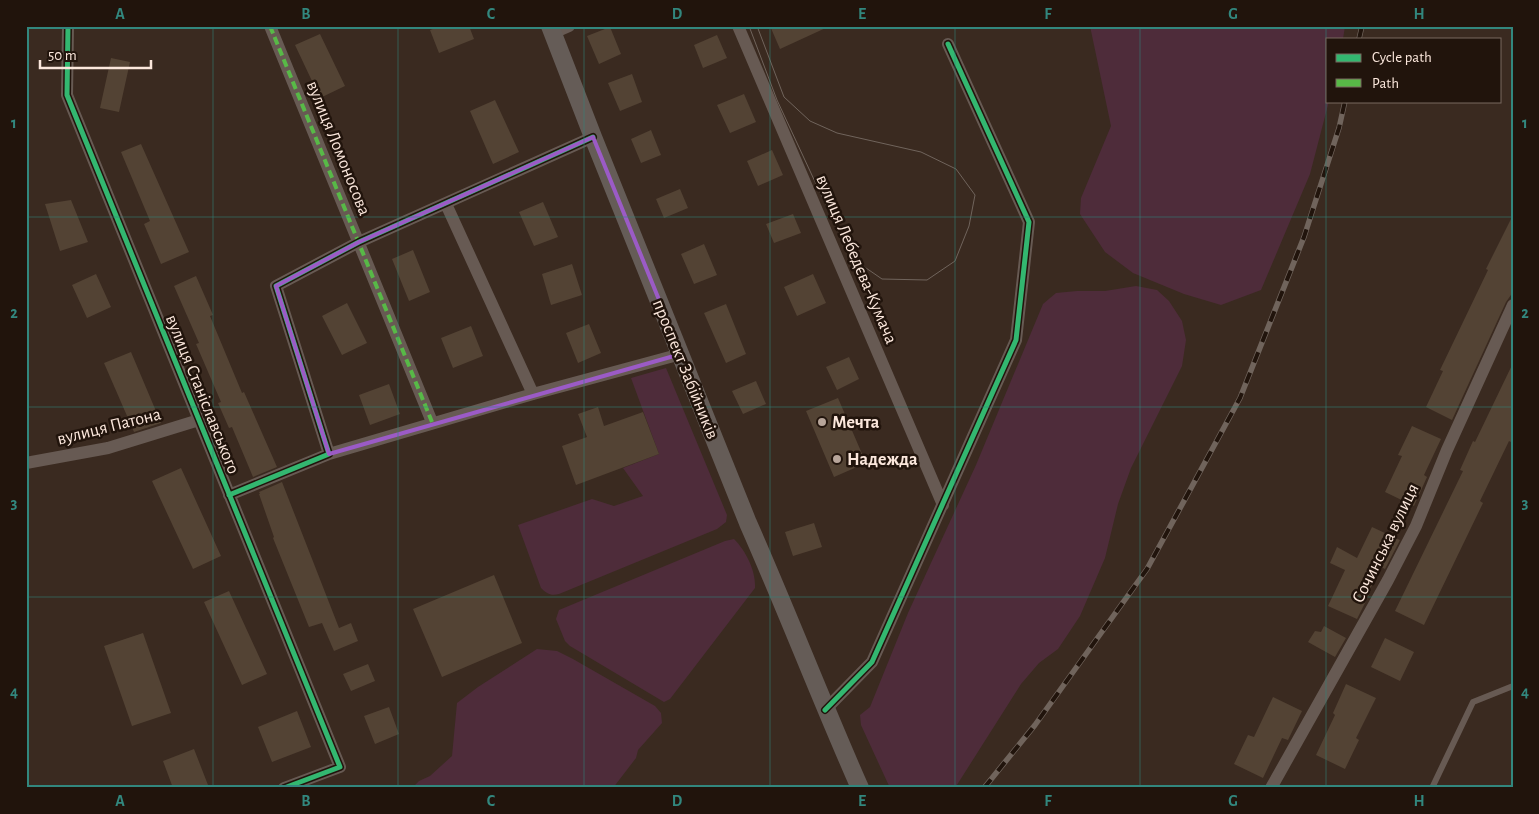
<svg xmlns="http://www.w3.org/2000/svg" width="1539" height="814" viewBox="0 0 1539 814" font-family="'Alegreya Sans',sans-serif">
  <style>
    .green { fill: #4e2c3a }
    .building { fill: #534334 }
    .lines { fill: none; stroke-linecap: round; stroke-linejoin: round }
    .service { stroke: #675a53; stroke-width: 6 }
    .minor { stroke: #675a53; stroke-width: 12 }
    .secondary { stroke: #655c57; stroke-width: 18 }
    .tram { stroke: #70645c; stroke-width: 1 }
    .rail-casing { stroke: #70645c; stroke-width: 5.5 }
    .rail { stroke: #21140c; stroke-width: 4; stroke-dasharray: 11; stroke-linecap: butt }
    .quiet { stroke: #58b947; stroke-width: 4; stroke-dasharray: 8 4; stroke-linecap: butt }
    .cycleway-casing { stroke: #21140c; stroke-width: 8 }
    .cycleway { stroke: #33b770; stroke-width: 5 }
    .marked { fill: none; stroke: #9b5bc6; stroke-width: 4; stroke-linejoin: round }
    .grid { fill: none; stroke: #32877e; stroke-width: 1; stroke-opacity: 0.55 }
    .poi-dot { fill: #b7a59a; stroke: #21140c; stroke-width: 2 }
    .labels { text-anchor: middle; stroke-width: 5; stroke-linejoin: round; paint-order: stroke }
    .street-label { font-size: 18px; fill: #fbe7dc; stroke: #21140c }
    .poi-label { font-size: 18px; font-weight: bold; fill: #fbe7dc; stroke: #21140c; text-anchor: start }
    .neatline { fill: none; stroke: #32877e; stroke-width: 2 }
    .grid-label { font-size: 16px; text-anchor: middle; font-weight: bold; fill: #32877e }
  </style>
  <rect width="100%" height="100%" fill="#3a2a20"/>
  <path class="green" d="M1090,26H1345L1343,39H1328V101H1329L1310,174L1261,290L1221,305L1184,294L1133,273L1105,252L1080,214L1081,198L1111,126Z
    M1136,286L1157,290L1169,301L1182,321L1186,340L1182,366L1131,468L1118,504L1105,558L1080,616L1058,649L1039,663L1021,684L955,788H890L861,725L860,715L870,707L908,613L976,465L1043,304L1056,293L1077,291H1105Z
    M666,368L727,515L726,522L717,529L559,594C551,596 547,594 541,588L518,525L592,499L614,506L643,496L623,468L659,454L631,378Z
    M734,539C746,551 756,571 755,588L670,699L664,702L570,646L565,641L556,619L559,610L725,541Z
    M537,649L557,651L573,659L655,706L661,713L662,723L638,750L636,758L613,788H412L419,781L430,776L452,756L457,703L478,687Z"/>
  <path class="building" d="M441,26H469L474,39L439,53L430,30Z
    M770,26H830L780,49Z
    M610,27L621,54L599,64L587,36Z
    M320,34L345,86L320,98L295,45Z
    M717,35L727,58L703,68L694,45Z
    M111,58L130,62L119,112L100,108Z
    M632,74L642,102L620,111L608,83Z
    M744,94L756,122L730,133L717,105Z
    M495,100L519,152L493,164L470,111Z
    M651,130L661,155L641,163L631,139Z
    M141,144L189,252L161,264L144,224L150,221L121,152Z
    M772,150L783,175L758,186L747,161Z
    M680,189L688,208L664,218L656,199Z
    M71,200L88,242L60,251L45,204Z
    M543,202L558,237L534,246L519,212Z
    M793,214L801,233L774,243L766,224Z
    M1513,215V292L1506,302L1452,420L1426,407L1443,371L1440,370L1488,270L1486,269Z
    M704,244L717,275L694,284L681,254Z
    M413,250L430,292L409,301L392,259Z
    M572,264L582,295L551,305L542,274Z
    M96,274L111,307L87,318L72,285Z
    M813,274L826,303L797,316L784,287Z
    M196,276L213,315L210,316L242,393L244,392L277,467L253,477L232,427L229,428L218,403L221,402L196,344L199,343L174,286Z
    M347,303L367,343L342,355L322,316Z
    M726,304L746,354L726,363L704,313Z
    M589,324L601,353L578,363L566,333Z
    M471,326L483,356L453,368L441,338Z
    M131,352L161,423L134,432L104,363Z
    M849,357L859,379L837,390L826,367Z
    M1513,363V443L1509,441L1480,501L1483,503L1424,625L1395,611L1463,471L1460,470L1473,441L1475,442Z
    M756,381L766,404L743,414L732,391Z
    M389,384L400,414L370,425L359,395Z
    M838,398L866,463L834,477L806,411Z
    M598,407L604,426L643,412L659,454L576,485L562,446L587,437L578,414Z
    M1412,426L1441,439L1424,475L1427,477L1414,506L1385,492L1402,456L1398,455Z
    M181,468L221,556L193,569L152,481Z
    M282,482L339,628L351,623L358,641L334,651L322,623L309,627L273,538L274,537L259,494H260L259,492Z
    M814,523L822,547L793,556L785,532Z
    M1372,527L1400,540L1385,569L1379,566L1370,590L1371,591L1357,619L1328,606L1345,570L1330,563L1337,547L1357,558Z
    M494,575L522,643L442,677L413,609Z
    M229,591L267,674L242,685L204,602Z
    M1324,626L1346,638L1335,657L1308,642L1315,631L1321,632Z
    M143,633L171,713L132,726L104,646Z
    M1385,638L1414,652L1400,681L1371,667Z
    M368,664L375,681L351,691L343,674Z
    M1346,684L1376,698L1356,738L1359,740L1345,769L1316,755L1335,715L1333,713Z
    M1273,697L1302,711L1288,740L1282,738L1263,778L1234,764L1248,735L1254,737Z
    M389,707L399,734L375,744L364,716Z
    M297,711L311,747L272,762L258,727Z
    M194,749L208,785L201,788H173L163,761Z"/>
  <g class="lines">
    <path class="service" d="M1432,788L1473,702L1513,686"/>
    <path class="minor" d="M68,26L67,95L340,767L284,788
      M270,26L432,422
      M738,26L943,505
      M553,33L569,26
      M446,204L533,394
      M329,454L533,394L681,354
      M26,463L108,448L199,420
      M229,495L329,454L276,286L359,242L593,137
      M825,710L872,662L1016,340L1029,222L948,44
      M1271,788L1388,580L1416,526L1447,450L1513,305"/>
    <path class="secondary" d="M550,26L593,137L748,523C787,611 821,700 860,788"/>
    <path class="tram" d="M749,26L777,100L850,257L882,279L927,280L955,261L969,226L975,195L956,169L921,152L837,133L810,121L784,97L757,26"/>
    <defs>
      <path id="rail" d="M1359,39L1362,26
        M984,788L1035,725L1147,569L1240,398L1304,237L1339,128L1345,101"/>
    </defs>
    <use href="#rail" class="rail-casing"/>
    <use href="#rail" class="rail"/>
    <path class="quiet" d="M270,26L432,422"/>
    <defs>
      <path id="cycleway" d="M68,26L67,95L340,767L284,788
        M229,495L329,454L276,286L359,242L593,137
        M825,710L872,662L1016,340L1029,222L948,44"/>
    </defs>
    <use href="#cycleway" class="cycleway-casing"/>
    <use href="#cycleway" class="cycleway"/>
  </g>
  <path class="marked" d="M593,137L681,354L329,454L276,286L359,242Z"/>
  <path class="grid" d="M213,26V788M398,26V788M584,26V788M770,26V788M955,26V788M1140,26V788M1326,26V788M26,217H1513M26,407H1513M26,597H1513"/>
  <g class="poi-dot">
    <circle cx="822" cy="422" r="5"/>
    <circle cx="837" cy="459" r="5"/>
  </g>
  <g class="labels">
    <g class="street-label">
      <text transform="translate(339 148) rotate(68)" y="6">вулиця Ломоносова</text>
      <text transform="translate(857 259) rotate(67)" y="6">вулиця Лебедєва-Кумача</text>
      <text transform="translate(686 369) rotate(68)" y="6">проспект Забійників</text>
      <text transform="translate(203 394) rotate(68)" y="6">вулиця Станіславського</text>
      <text transform="translate(109 426) rotate(-14)" y="6">вулиця Патона</text>
      <text transform="translate(1385 543) rotate(-64)" y="6">Сочинська вулиця</text>
    </g>
    <g class="poi-label">
      <text x="832" y="428">Мечта</text>
      <text x="847" y="465">Надежда</text>
    </g>
  </g>
  <rect width="1539" height="814" fill="none" stroke="#21140c" stroke-width="55"/>
  <rect x="1326" y="38" width="175" height="65" fill="#21140c" stroke="#78685f"/>
  <rect x="1336" y="54" width="25" height="8" fill="#33b770" stroke="#78685f"/>
  <text x="1372" y="62" font-size="15" fill="#fbe7dc">Cycle path</text>
  <rect x="1336" y="79" width="25" height="8" fill="#58b947" stroke="#78685f"/>
  <text x="1372" y="88" font-size="15" fill="#fbe7dc">Path</text>
  <path d="M40 60v8h111v-8" fill="none" stroke="#fbe7dc" stroke-width="2.5"/>
  <text x="48" y="60" font-size="15" fill="#fbe7dc" stroke="#21140c" stroke-width="4" paint-order="stroke">50 m</text>
  <rect x="28" y="28" width="1484" height="758" class="neatline"/>
  <g class="grid-label">
    <text x="120" y="19">A</text>
    <text x="306" y="19">B</text>
    <text x="491" y="19">C</text>
    <text x="677" y="19">D</text>
    <text x="862" y="19">E</text>
    <text x="1048" y="19">F</text>
    <text x="1233" y="19">G</text>
    <text x="1419" y="19">H</text>
    <text x="14" y="128">1</text>
    <text x="1525" y="128">1</text>
    <text x="14" y="318">2</text>
    <text x="1525" y="318">2</text>
    <text x="14" y="508">3</text>
    <text x="1525" y="508">3</text>
    <text x="14" y="697">4</text>
    <text x="1525" y="697">4</text>
    <text x="120" y="806">A</text>
    <text x="306" y="806">B</text>
    <text x="491" y="806">C</text>
    <text x="677" y="806">D</text>
    <text x="862" y="806">E</text>
    <text x="1048" y="806">F</text>
    <text x="1233" y="806">G</text>
    <text x="1419" y="806">H</text>
  </g>
</svg>
